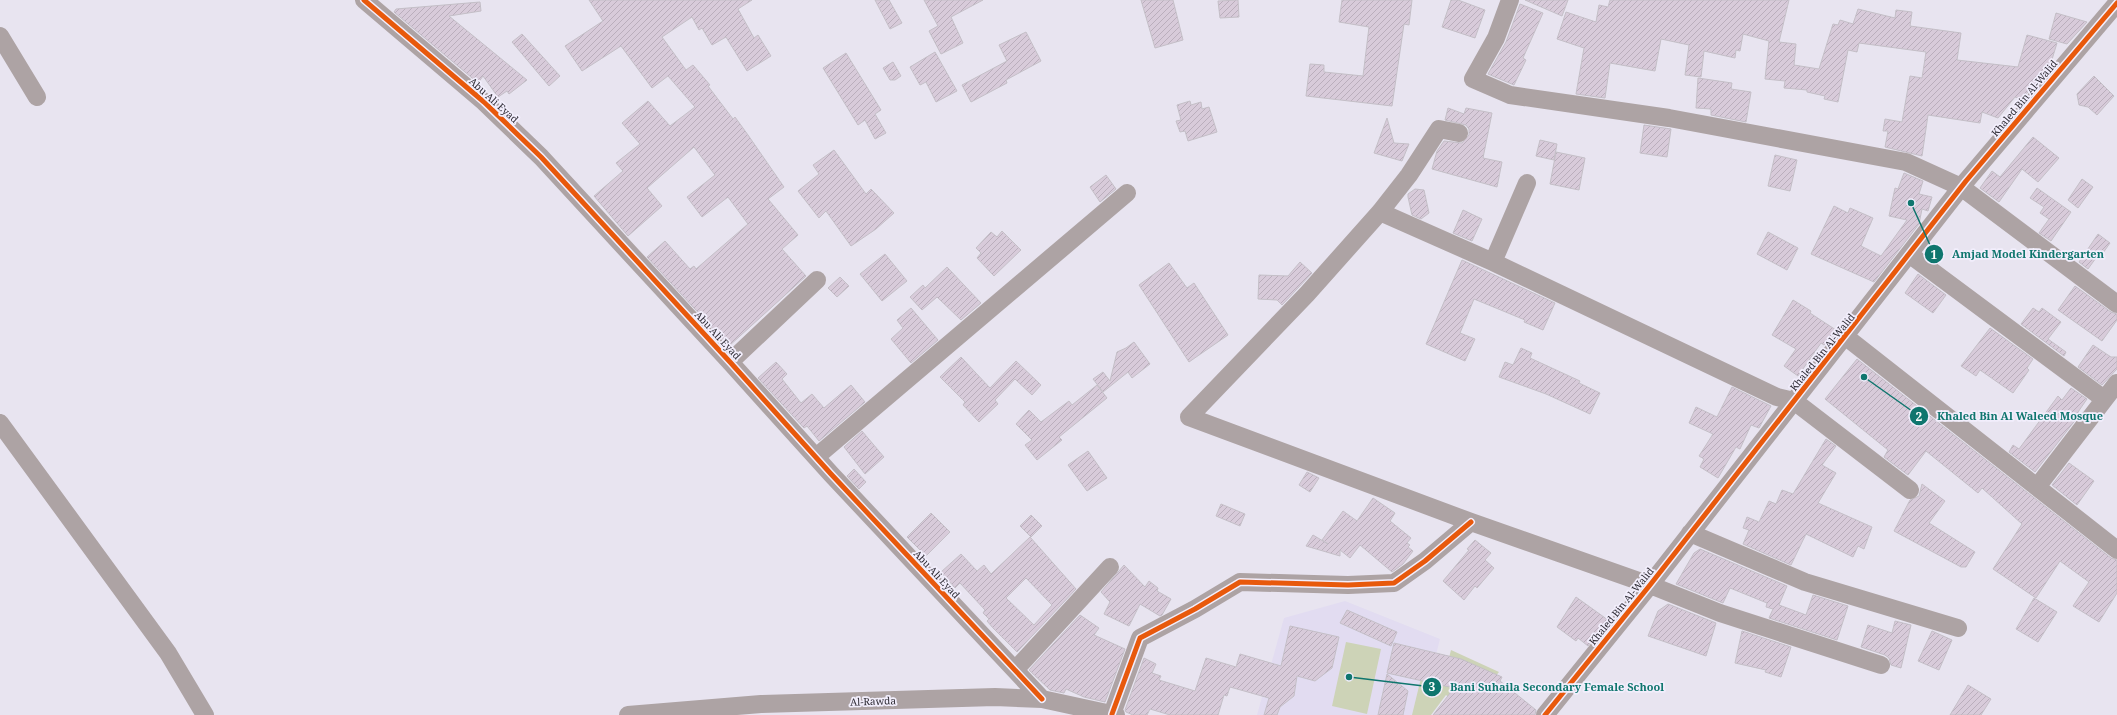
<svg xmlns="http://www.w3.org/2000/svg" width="2117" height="715" viewBox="0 0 2117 715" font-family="'Noto Serif',serif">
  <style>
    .built { fill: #e2dcf1 }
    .green { fill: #cdd3b7 }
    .building { fill: url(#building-hatch); stroke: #c4bfc7; fill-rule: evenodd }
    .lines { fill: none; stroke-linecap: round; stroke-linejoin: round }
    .minor { stroke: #ada3a4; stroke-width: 18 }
    .cycleway-casing { stroke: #f2eefc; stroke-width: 8 }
    .cycleway { stroke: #e8590c; stroke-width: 5 }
    .labels { text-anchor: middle; stroke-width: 3.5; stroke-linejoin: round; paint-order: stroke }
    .street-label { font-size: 10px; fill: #2e2b34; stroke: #f2eefc }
    .leader { fill: none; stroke: #0f766e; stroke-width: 1.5 }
    .callout-dot { fill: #0f766e; stroke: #f2eefc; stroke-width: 1.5 }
    .mark-label { font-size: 12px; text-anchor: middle; font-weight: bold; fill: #fff }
    .callout-label { font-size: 11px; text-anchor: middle; font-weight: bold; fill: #0f766e; stroke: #f2eefc; stroke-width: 3.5; stroke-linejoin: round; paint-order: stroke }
  </style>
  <defs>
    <pattern id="building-hatch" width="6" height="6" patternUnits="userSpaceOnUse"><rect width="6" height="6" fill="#d8cbda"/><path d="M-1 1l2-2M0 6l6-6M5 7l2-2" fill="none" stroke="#baaebc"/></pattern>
  </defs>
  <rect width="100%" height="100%" fill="#e8e4f0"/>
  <path class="built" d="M1345,601L1440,639L1421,715H1257L1284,618Z"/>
  <path class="green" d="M1346,642L1381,649L1367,714L1332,706Z
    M1451,650L1499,672L1467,711L1446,695L1431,715H1412L1421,678L1443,682Z"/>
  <path class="building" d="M589,0H752L738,9L754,38L758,35L771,56L747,71L726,37L712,45L702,28L699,30L692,17L662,37L686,70L693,65L710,85L708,86L733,119L735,117L748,135L784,187L768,199L798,235L782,249L806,276L729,346L647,257L665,241L690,269L694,266L696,269L748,224L728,197L702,217L687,197L715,175L694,147L647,188L662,206L628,236L594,196L623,171L616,163L640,144L622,123L648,101L670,126L695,107L668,76L652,88L621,46L582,71L565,46L603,21Z
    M875,0H889L902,23L890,29Z
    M924,0H983L951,17L963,43L941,54L929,31L938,26Z
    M1141,0H1173L1183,40L1155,48Z
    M1238,0L1239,17L1220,18L1218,1Z
    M1342,0H1412L1409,25L1404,24L1392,106L1306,96L1310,64L1324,65V72L1363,76L1369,27L1339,22Z
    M1451,0H1458L1485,10L1475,38L1442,27Z
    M1525,0H1568L1562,16Z
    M1610,0H1789L1779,42L1796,44L1794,65L1819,69L1833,24L1838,25L1840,20L1853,24L1858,9L1895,18L1896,10L1912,12L1910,26L1961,33L1957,60L2018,67L2027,35L2057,43L2050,66L2046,65L2043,74L2022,99L2015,97L1998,118L1982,112L1980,123L1928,115L1922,156L1885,147L1888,131H1883L1885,119L1902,122L1910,76L1922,78L1926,52L1859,43L1857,52L1848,50L1838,102L1824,99L1825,96L1807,92V90L1784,88L1785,81L1765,79L1769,41L1743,34L1740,51L1736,50L1735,58L1704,51L1701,77L1685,75L1689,45L1661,39L1655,71L1610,63L1605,98L1576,94L1584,48L1557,39L1566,12L1596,22L1599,5L1608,7Z
    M480,2L481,11L449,16L527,80L509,94L507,91L498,97L483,76L478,83L394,12L396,9Z
    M1520,4L1543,13L1523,58L1526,60L1514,85L1488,74L1506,42Z
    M2056,13L2087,22L2067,44L2049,39Z
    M1026,32L1041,61L1006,80L1007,83L971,102L962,85L1007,61L999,45Z
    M522,34L560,76L549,86L512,42Z
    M935,52L957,91L936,102L926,82L920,85L910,67Z
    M846,53L881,110L875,114L886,133L875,139L865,120L858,125L823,68Z
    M893,62L901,76L895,80H890L883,68Z
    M2094,76L2114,96L2097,115L2088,107L2079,105L2077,94Z
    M1698,78L1732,83L1731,89L1751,92L1746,122L1711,115V109L1696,108Z
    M1190,101L1191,105L1201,102L1202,109L1209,107L1217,132L1188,141L1185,131L1180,132L1176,121L1181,120L1177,105Z
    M1448,108L1464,114L1466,108L1492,113L1483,158L1502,162L1497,187L1432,169L1437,151L1444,141L1462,143L1469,135V129L1466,125L1445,120Z
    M1387,118L1394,143L1409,144L1402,161L1374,153Z
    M1644,125L1671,129L1667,157L1640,153Z
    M2033,137L2059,158L2038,182L2022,169L1999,202L1980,188L1992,171L2000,177Z
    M1540,140L1557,144L1554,160L1536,156Z
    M834,150L866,194L871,189L894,213L876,229L851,246L826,211L819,218L798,191L819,174L813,165Z
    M1556,152L1585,158L1579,190L1550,184Z
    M1775,155L1797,160L1790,191L1768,186Z
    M1904,173L1923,181L1919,194L1932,197L1928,211L1922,209L1919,224L1874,282L1811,254L1834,206L1848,213L1850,208L1873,218L1861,246L1881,256L1907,220L1889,216L1895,188L1898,189Z
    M1106,175L1116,189L1100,202L1090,187Z
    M2082,179L2093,187L2078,208L2068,200Z
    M2037,188L2071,212L2051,241L2039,233L2049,219L2040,213L2044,207L2030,198Z
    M1415,189L1424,190L1429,213L1421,219L1412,215L1408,197V194Z
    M1463,210L1482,219L1472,241L1453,233Z
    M1002,231L1021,250L994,276L977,258L981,253L976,248L991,232L997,237Z
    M1768,232L1798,248L1787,270L1757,254Z
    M2098,234L2110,243L2103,253L2101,251L2088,269L2079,262Z
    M885,254L907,281L882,301L860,274Z
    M1462,260L1555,303L1543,330L1524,322L1525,320L1474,299L1460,333L1475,339L1465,361L1426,344Z
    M1300,262L1312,273L1282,305L1277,300L1258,299L1259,275L1288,276Z
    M1169,263L1187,288L1194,283L1228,335L1189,362L1139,285Z
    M947,267L981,303L961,320L937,297L922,310L910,297L923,285L925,288Z
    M1918,274L1946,295L1933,313L1905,293Z
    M840,277L849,286L837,297L828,288Z
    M2075,286L2111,312L2117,314V320L2102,341L2058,310Z
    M1793,300L1811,311L1810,313L1836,330L1824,345L1821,343L1798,376L1784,366L1796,349L1772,335Z
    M911,308L938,340L911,363L891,339L903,328L897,320Z
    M2033,308L2039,312L2042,308L2061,322L2048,339L2066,352L2064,356L2021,324Z
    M1990,328L2033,359L2027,368L2029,370L2013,393L1980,370L1976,376L1961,366Z
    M1134,342L1150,364L1132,378L1128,372L1103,392L1093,379L1103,372L1110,381L1117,352L1126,348Z
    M2093,345L2111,357H2117V369L2102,385L2078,367Z
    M1521,348L1532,353L1530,358L1580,381L1579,383L1600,393L1590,414L1546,394L1499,377L1505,362L1513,365Z
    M961,357L990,388L1016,361L1041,385L1032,395L1015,379L995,400L998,404L979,422L963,405L965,402L940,377Z
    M1857,359L2111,558L2117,560V593L2099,622L2073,606L2089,582L2060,561L2036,598L1993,569L2022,524L1982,488L1978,493L1926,451L1908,475L1884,457L1888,450L1825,399Z
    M776,362L787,374L782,379L801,403L812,394L824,408L851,385L865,402L819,441L807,426L804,428L758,378Z
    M1097,385L1107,398L1059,437L1062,440L1037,460L1025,445L1032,440L1016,424L1029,410L1041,422L1069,401L1072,405Z
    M1732,387L1771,406L1759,428L1751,425L1740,449L1736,447L1718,478L1700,467L1704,459L1699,456L1713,434L1689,423L1696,407L1717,417Z
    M2071,388L2087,399L2078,412L2080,414L2035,472L2009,452L2013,445L2019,449L2058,396L2062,400Z
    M862,431L884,457L865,474L844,447Z
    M1826,439L1836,446L1822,465L1836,473L1818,503L1872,527L1864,549L1858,546L1853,557L1806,534L1791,565L1743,544L1749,530L1743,528L1747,517L1759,522L1769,501L1776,504L1782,490L1793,494Z
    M1088,451L1107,478L1087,491L1068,465Z
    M2069,463L2094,481L2077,505L2052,485Z
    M854,469L866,482L859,489L847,476Z
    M1307,472L1319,478L1310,492L1299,485Z
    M1922,484L1945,501L1929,523L1975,552L1966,567H1961L1894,531L1910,500L1919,496Z
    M1373,498L1395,513L1390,521L1411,538L1407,543L1410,545L1408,547L1413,551L1403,564L1392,572L1360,545L1350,558L1340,550V556L1306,546L1313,535L1328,544L1322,540L1343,511L1357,521Z
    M1221,504L1245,514L1240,526L1216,516Z
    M931,513L950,532L926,556L907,537Z
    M1031,515L1042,526L1031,537L1020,526Z
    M1030,537L1076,589L1017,652L993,628L987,621L989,619L983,613L985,610L960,583L955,588L941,572L961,554L977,571L984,565L991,574ZM1026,578L1052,605L1034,625L1006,598Z
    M1475,540L1491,553L1485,560L1494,568L1477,588L1475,586L1464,600L1443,581L1469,550L1467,549Z
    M1700,549L1787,586L1779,605L1806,615L1813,595L1848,606L1837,640L1769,618L1773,609L1766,607L1767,603L1730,588L1723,603L1676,584L1694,553Z
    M1124,565L1145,587L1149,581L1158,588L1157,591L1171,599L1162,615L1160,616L1140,604L1129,626L1104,614L1110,602L1101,592Z
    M1576,597L1608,620L1588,646L1578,638L1576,641L1557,627Z
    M2034,598L2057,612L2038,642L2016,629Z
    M1668,604L1716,623L1706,656L1648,636L1658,611Z
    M1347,610L1397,632L1391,646L1340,623Z
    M1080,615L1099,628L1094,635L1125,649L1105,702L1084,697L1066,689L1064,693L1050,690L1029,670Z
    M1895,621L1911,625L1901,668L1891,665L1889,658L1885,655L1861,647L1868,625L1892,633Z
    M1290,626L1339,637L1332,668L1315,681L1297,676L1294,696L1280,707L1277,715H1264L1269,698L1230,687L1227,696L1224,695L1218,715H1170L1150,709L1147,715H1133L1126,712L1125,710L1144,658L1156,664L1152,673L1161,676L1159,680L1195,691L1206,658L1236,667L1240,654L1281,666Z
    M1742,631L1791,647L1781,677L1765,672L1766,670L1735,663Z
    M1932,631L1952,640L1939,670L1918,661Z
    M1394,643L1461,659L1502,677L1500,681L1536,710L1535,715H1433L1454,688L1387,673Z
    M1387,674L1408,691L1403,715H1378Z
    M1968,685L1991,699L1981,715H1950Z"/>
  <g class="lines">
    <path class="minor" d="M364,0L484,102L541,157L730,362L831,474L1042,699
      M1510,0L1496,38L1473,79L1510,95L1669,118L1906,162L1961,187L2117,304
      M0,36L37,97
      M1459,133L1439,129L1409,175L1380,212L1307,294L1189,417L1471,522L1650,585L1720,613L1881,665
      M1380,212L1493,262L1777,397L1794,401L1910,490
      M1909,254L2104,399
      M1493,262L1527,183
      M1846,337L2117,550
      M730,362L817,280
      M0,423L168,653L205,715
      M816,457L1127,193
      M2037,487L2117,383
      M1690,533L1805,582L1958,628
      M1015,670L1110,567
      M1112,714L1140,638L1195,609L1240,582L1348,585L1394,583L1425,561L1471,522
      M628,715L761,704L995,697L1042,699L1116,715
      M1545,715L1650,585L1966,181L2117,3"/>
    <defs>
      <path id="cycleway" d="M364,0L484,102L541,157L730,362L831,474L1042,699
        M1112,714L1140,638L1195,609L1240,582L1348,585L1394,583L1425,561L1471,522
        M1545,715L1650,585L1966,181L2117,3"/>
    </defs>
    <use href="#cycleway" class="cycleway-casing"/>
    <use href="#cycleway" class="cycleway"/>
  </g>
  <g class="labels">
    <g class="street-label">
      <text transform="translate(2024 98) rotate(-50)" y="4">Khaled Bin Al-Walid</text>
      <text transform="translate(494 100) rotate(42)" y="4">Abu Ali Eyad</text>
      <text transform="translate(718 335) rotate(47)" y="4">Abu Ali Eyad</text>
      <text transform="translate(1822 352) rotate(-51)" y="4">Khaled Bin Al-Walid</text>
      <text transform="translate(937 574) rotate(47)" y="4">Abu Ali Eyad</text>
      <text transform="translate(1621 606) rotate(-51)" y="4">Khaled Bin Al-Walid</text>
      <text transform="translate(873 701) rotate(-2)" y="4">Al-Rawda</text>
    </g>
  </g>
  <path class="leader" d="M1911 203L1934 254M1864 377L1919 416M1349 677L1432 687"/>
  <g class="callout-dot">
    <circle cx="1911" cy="203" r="4"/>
    <circle cx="1864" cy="377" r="4"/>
    <circle cx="1349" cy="677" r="4"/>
    <circle cx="1934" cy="254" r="10"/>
    <circle cx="1919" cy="416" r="10"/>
    <circle cx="1432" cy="687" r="10"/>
  </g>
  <g class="mark-label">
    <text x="1934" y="259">1</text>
    <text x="1919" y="421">2</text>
    <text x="1432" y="691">3</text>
  </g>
  <g class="callout-label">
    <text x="2028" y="258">Amjad Model Kindergarten</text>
    <text x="2020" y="420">Khaled Bin Al Waleed Mosque</text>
    <text x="1557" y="691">Bani Suhaila Secondary Female School</text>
  </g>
</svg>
